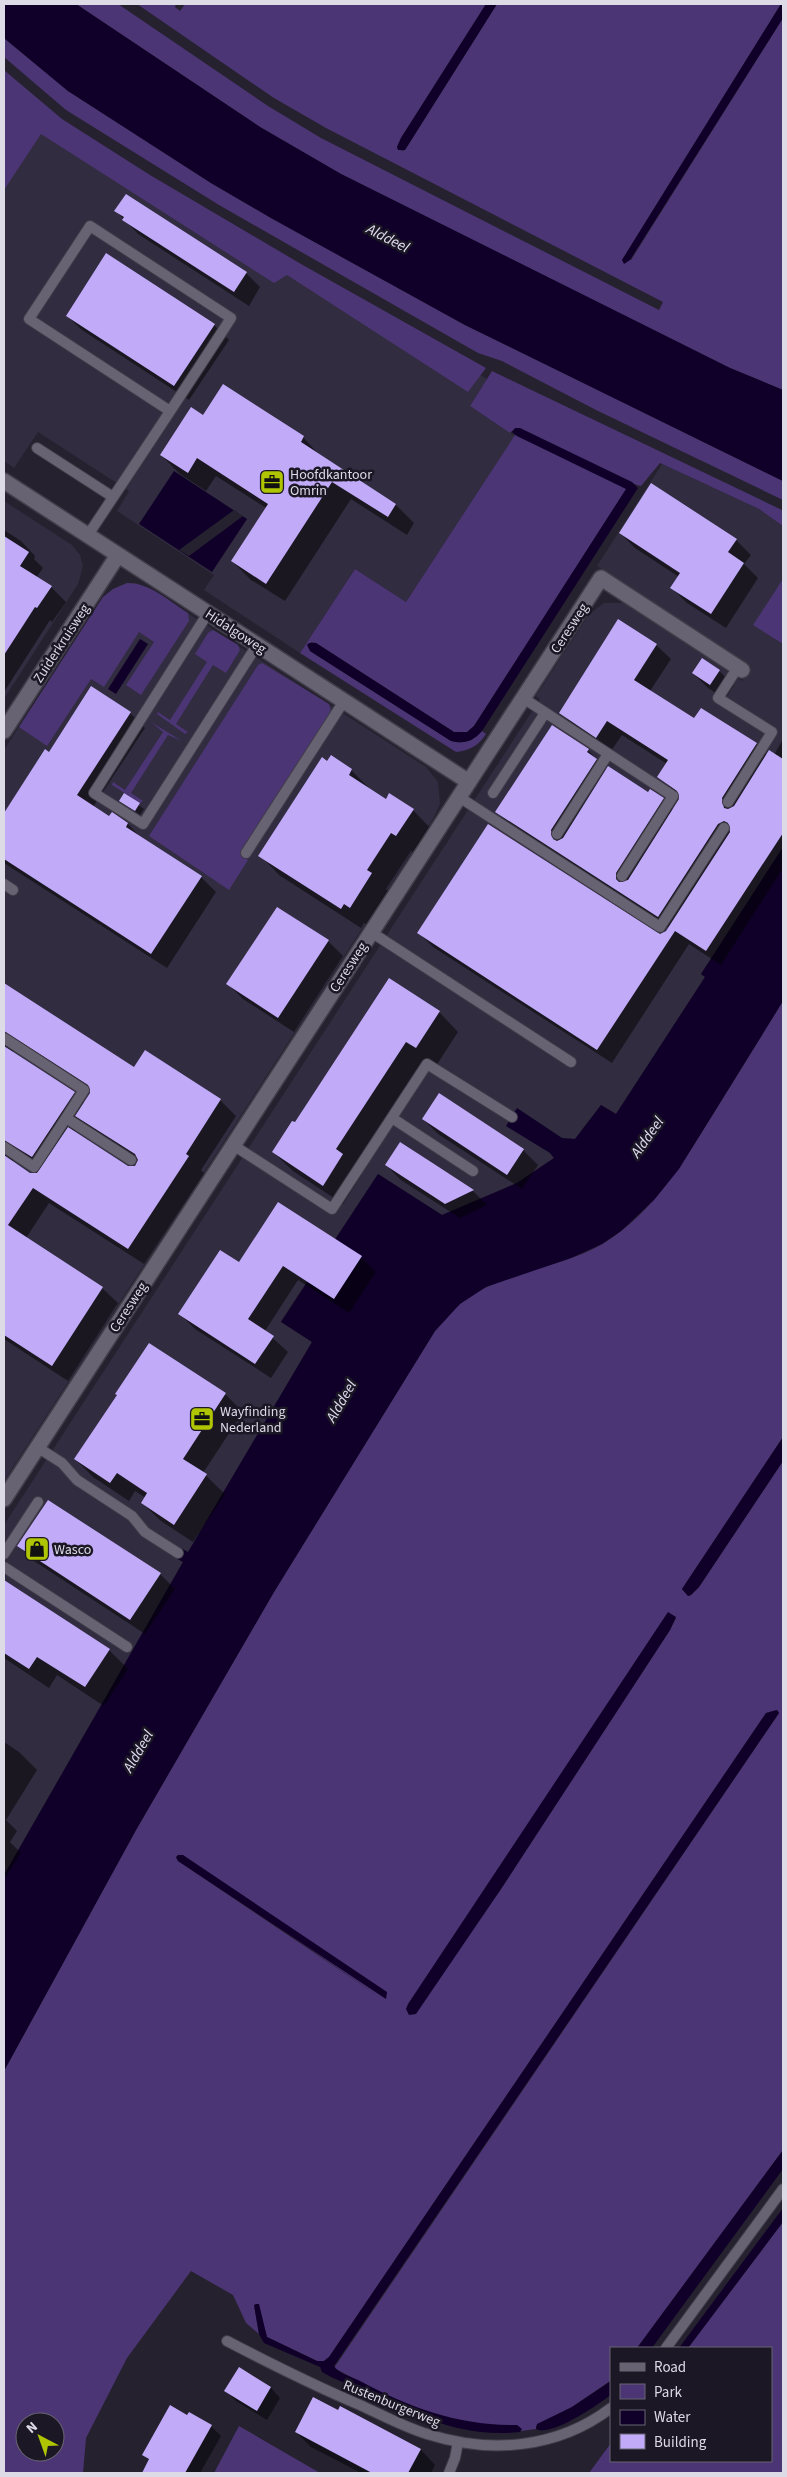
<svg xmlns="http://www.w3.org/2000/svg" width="787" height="2477" viewBox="0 0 787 2477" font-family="'Source Sans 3',sans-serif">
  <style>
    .built { fill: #312c3f }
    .green { fill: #4b3574; fill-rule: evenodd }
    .water { fill: #100029 }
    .pier { fill: #25212f }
    .shadow { fill: #0007; fill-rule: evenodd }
    .building { fill: #c1abf9 }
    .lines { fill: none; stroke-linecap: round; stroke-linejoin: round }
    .lane-casing { stroke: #403c48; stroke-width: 12 }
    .street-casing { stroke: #403c48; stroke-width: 18 }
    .lane { stroke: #676373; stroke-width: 10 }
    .street { stroke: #676373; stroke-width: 15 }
    .labels { text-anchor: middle; stroke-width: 5; stroke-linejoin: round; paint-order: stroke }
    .poi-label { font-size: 14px; fill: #dddbe5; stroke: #1b1725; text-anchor: start }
    .street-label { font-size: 14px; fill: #dddbe5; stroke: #1b1725 }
    .water-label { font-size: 15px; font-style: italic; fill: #e3def2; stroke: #1b1725 }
  </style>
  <rect width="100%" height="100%" fill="#25212f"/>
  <path class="built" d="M4,86L38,114L487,379L470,406L515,436L406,602L355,569L300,653L204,590L214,575L117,511L129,491L38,432L14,468L4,461Z
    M662,464L759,509L783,526V847L701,974L705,977L694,994L616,1114L601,1105L575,1139L562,1138L517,1109L554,1158L517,1183L442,1215L378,1174L281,1321L312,1342L188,1553L180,1549L176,1558L183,1562L4,1875V1525L540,699L536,696L589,614L604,603H624L742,681L751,667L597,566Z
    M4,501L72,545L80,555L83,566L78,584L4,699Z
    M127,583H136L149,588L426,767L438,782L440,804L433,819L4,1481V750L103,597L113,589Z"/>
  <path class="green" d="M76,4H118L268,106L321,138L659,310L663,302L326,128L274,98L137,4H176L175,7L180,11L185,4H486L401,138L397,147L402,151L405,150L497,4H781L622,260H631L783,18V390L730,368L341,174L260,127Z
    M4,38L68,91L211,183L271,218L465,325L783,481V500L596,410L502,361L478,353L219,205L66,110L4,57Z
    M4,70L62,119L150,175L301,264L486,368L468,392L287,275L274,283L41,134L4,190Z
    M492,371L780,509L783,511V526L759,509L660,463L641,486L637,485L513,430L510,433L470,406Z
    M515,435L627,488L474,726L467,732H454L316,643L311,642L310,651L451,741C464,744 472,742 482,731L486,734C478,746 471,750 456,752L300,653L355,569L406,602Z
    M783,579V644L753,625Z
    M127,583C150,583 169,601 188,613L189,621L141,695L126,685L154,642L139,632L104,687L91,679L47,746L19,727L103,597L113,589Z
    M213,630L238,645L240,650L226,673L213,665L176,724L188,732L185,734L157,714L158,712L170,720L207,662L195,654L208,633Z
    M262,663L329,704L331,712L240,853L248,860L229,890L149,836L258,665Z
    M151,722L182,741L168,735L131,793L143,801L140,803L112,785L113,782L125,790L163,732Z
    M783,1001V1437L682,1589L688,1596L691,1595L699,1587L783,1461V2150L637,2348H611L610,2381L572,2407L536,2426V2429L521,2431L517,2425C502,2425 486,2426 471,2423C422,2415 378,2391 334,2368L779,1713L777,1710L766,1713L329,2357L324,2361H317L267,2337L254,2306L259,2334L246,2323L233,2295L191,2271L127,2358L86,2438L83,2473H4V2071L136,1830L274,1592L435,1331C444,1322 451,1311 461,1303C502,1270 559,1270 604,1243C655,1212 686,1157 717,1108C739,1072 761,1037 783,1001ZM667,1614L676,1618L670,1630L499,1892L406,2009ZM176,1857L383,1999L178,1861ZM25,2422H55V2452H25Z
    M783,2222V2473H589L611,2443V2461H771V2348H688Z
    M239,2426L320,2473H214Z"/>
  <path class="water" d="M4,4H76L260,127L341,174L730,368L783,390V481L465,325L271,218L211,183L68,91L4,38Z
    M486,4H497L405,150H398L397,147L401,138Z
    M781,4H783V18L630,260L624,264L622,260Z
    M515,428H520L632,482L638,488L482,731C472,742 464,744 451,741L310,651L307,645L309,643H316L454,732H467L474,726L626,489L517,436L512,432Z
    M174,471L247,519L212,572L139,524Z
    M140,639L148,644L116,694L108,689Z
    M783,847V1001L679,1169L654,1200L621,1231L602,1244L571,1258L486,1287L460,1304L435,1331L274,1592L136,1830L4,2071V1875L183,1562L176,1558L181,1548L188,1552L312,1342L281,1322L378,1174L442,1215L517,1183L554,1158L550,1153L506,1126L517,1108L562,1138L575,1139L601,1105L616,1114L694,994L705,977L701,974Z
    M783,1437V1461L699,1587L691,1595L688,1596L682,1589Z
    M668,1612L676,1617L670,1630L499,1892L416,2014L409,2015L406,2009L408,2004Z
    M777,1710L779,1713L334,2366C338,2373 352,2377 360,2381C410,2408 460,2426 517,2425L522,2429L520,2432C452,2440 391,2403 331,2377L322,2372L320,2367L264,2343L259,2334L254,2305L256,2304H259L267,2337L317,2361H324L329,2357L766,1713Z
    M178,1855H183L387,1992L386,1999L178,1861L176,1857Z
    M783,2150V2169L657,2341L652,2348H637Z
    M783,2208V2222L688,2348H679Z
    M611,2381V2395C597,2405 552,2437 536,2429L537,2424L572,2407Z"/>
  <path class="pier" d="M234,510L243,516L189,556L179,550Z"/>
  <path class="shadow" d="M126,195L246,273L260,287L249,306L138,234L116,211Z
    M67,316L214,325L229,340L189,400L82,330Z
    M224,386L303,437L321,457L396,505L414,523L407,535L351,499L285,601L251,580L232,561L266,508L216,476L206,491L180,474L161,455L204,417Z
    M4,530L21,541L35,556L34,559L43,568L36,578L51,587L66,602L52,622L50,620L4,692Z
    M620,533L736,540L751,555L744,564L758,578L726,628L687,603L672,588L679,577L635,548Z
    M619,621L656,645L671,659L650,691L695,720L756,744L767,755H774L783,739V868L721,965L689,944L612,1063L433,947L419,933L660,935L669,928L511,826L497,812L588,750L607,771L663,799L674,810L680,799V796L659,777L667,764L622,735L611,751L575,727L561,713Z
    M719,671L734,685L725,699L708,688L693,673Z
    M130,713L145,728L93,807L109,818L128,824L142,839L201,877L216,892L167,968L4,863V815L46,751L49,753Z
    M327,762L351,770L371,790L386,800L413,810L432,830L416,854L411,851L386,889L390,893L370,926L364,923L361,928L279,875L260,855Z
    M124,795L144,809L140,815L121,800Z
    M328,941L343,956L294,1032L243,999L228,984Z
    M4,985L134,1069L145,1052L220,1100L236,1116L201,1170L204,1173L144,1264L49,1203L26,1238L102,1288L118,1303L68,1381L4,1339ZM21,1046L91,1091L85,1104L74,1093L14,1054L13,1051ZM82,1121L93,1132L139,1161L134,1168L127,1167L74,1133ZM24,1156L43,1169L41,1172L33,1175L13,1162L14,1158Z
    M439,1012L458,1032L436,1066L425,1060L355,1168L362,1174L343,1204L293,1171L273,1152Z
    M423,1119L523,1150L538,1165L522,1189L438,1134Z
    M400,1143L473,1191L487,1205L460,1218L401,1180L386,1165Z
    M361,1257L376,1272L349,1313L298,1280L265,1331L288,1352L271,1378L195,1329L180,1314L239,1264Z
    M225,1394L243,1412L203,1473L225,1494L193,1542L161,1521L142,1503L146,1498L135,1491L129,1501L93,1477L75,1459Z
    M19,1546L160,1574L175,1589L145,1634L34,1561Z
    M4,1582L109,1650L128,1669L104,1706L57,1675L49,1688L4,1658Z
    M4,1742L19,1752L37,1770L6,1820L17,1831L10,1842L21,1853L4,1879Z
    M239,2369L271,2388L280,2398L267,2420L236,2401L226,2391Z
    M340,2408L421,2450L435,2465L431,2473H361L311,2447L296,2432L338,2412Z
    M187,2416L211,2426L221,2436L200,2473H143L150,2461L144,2455Z"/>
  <path class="building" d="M126,194L247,272L234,292L122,220L124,217L114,211Z
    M106,253L215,324L174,386L66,316Z
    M223,384L304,436L301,442L396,504L388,517L332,482L266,584L231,561L268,504L197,458L188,473L160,455L191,407L203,415Z
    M651,483L737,539L728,552L744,563L711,614L670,588L680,573L619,533Z
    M4,536L29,552L20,566L52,586L37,608L35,607L4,655Z
    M618,619L657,644L634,680L694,718L701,708L757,743L722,798L724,808L728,809L734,806L769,750L783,759V833L706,951L675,931L597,1050L417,933L488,824L660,934L666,931L730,832L728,823L724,821L718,824L658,917L495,812L552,725L589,749L587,752L597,759L551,830L553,839L557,841L563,838L608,766L648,792L650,789L664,798L616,873V879L619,882L628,880L679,799L677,791L657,777L668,760L607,721L596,738L559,713Z
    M702,658L720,670L710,685L692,673Z
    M91,686L131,712L77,795L109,816L112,812L128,823L126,827L202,876L151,954L4,859V813L45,749L49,752Z
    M331,755L352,769L349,775L386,799L389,793L414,809L396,836L391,833L367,870L372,873L350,908L344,904L341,909L258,856L322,757L327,761Z
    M124,793L140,803L135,811L119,801Z
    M277,907L329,940L278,1018L226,984Z
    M389,978L440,1011L416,1048L406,1042L336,1149L343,1154L323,1186L272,1152L292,1121L295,1122Z
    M4,983L134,1067L145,1050L221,1099L186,1154L189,1156L128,1249L33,1188L8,1225L103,1287L52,1366L4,1335V1155L30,1173H37L68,1127L128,1166H135L138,1160L135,1154L75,1116L90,1093L88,1085L4,1031Z
    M4,1046L75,1092L32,1157L4,1140Z
    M439,1093L524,1149L507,1175L422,1119Z
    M400,1142L431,1162L474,1190L445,1204L385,1165Z
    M278,1202L362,1256L334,1299L283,1266L248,1319L274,1336L255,1364L178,1314L220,1250L239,1262Z
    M149,1343L226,1393L183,1459L207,1474L174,1525L141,1503L147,1493L117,1473L110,1483L74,1459L117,1395L115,1394Z
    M48,1500L161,1573L130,1620L17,1546Z
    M4,1580L110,1649L85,1687L37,1657L29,1669L4,1653Z
    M239,2367L271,2387L257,2411L224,2391Z
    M313,2397L338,2410L340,2406L421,2449L408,2473H372L295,2432Z
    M170,2405L187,2415L189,2412L212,2425L185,2473H142L149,2459L142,2455Z"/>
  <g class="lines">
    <defs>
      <path id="lane" d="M37,448L113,497
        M88,535C136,463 184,391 231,318L90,226L29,319L170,411
        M208,613L94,793L143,824L257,645
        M523,698L673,796L622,876
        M493,793L545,713
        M459,797L660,927L724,828
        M728,802L772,732L718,698L738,667
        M557,834L608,754
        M246,853L344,701
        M4,884L13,890
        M371,932L571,1062
        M4,1038L84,1090L66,1118L131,1160
        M392,1118L473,1171
        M233,1145L332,1209L427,1064L512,1117
        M4,1147L34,1167L66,1118
        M37,1447L62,1463L77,1480L132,1516L145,1532L178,1553
        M4,1554L38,1502
        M4,1567L127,1647
        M227,2341C271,2364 315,2386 360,2405C382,2415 404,2427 427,2434C490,2454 557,2449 611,2408
        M666,2348L783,2189
        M449,2473L455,2458L458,2442"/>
      <path id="street" d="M4,481L469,782
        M4,731L118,555
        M4,1499L601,578L742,670"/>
    </defs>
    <use href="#lane" class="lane-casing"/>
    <use href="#street" class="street-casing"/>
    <use href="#lane" class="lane"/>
    <use href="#street" class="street"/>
  </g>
  <defs>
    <symbol id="office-square" viewBox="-11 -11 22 22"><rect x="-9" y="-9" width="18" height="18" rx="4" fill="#b0c501" stroke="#1b1725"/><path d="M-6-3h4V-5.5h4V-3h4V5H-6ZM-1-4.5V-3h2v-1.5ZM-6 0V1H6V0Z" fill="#111"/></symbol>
    <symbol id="shop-square" viewBox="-11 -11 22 22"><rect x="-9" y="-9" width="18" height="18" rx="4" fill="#b0c501" stroke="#1b1725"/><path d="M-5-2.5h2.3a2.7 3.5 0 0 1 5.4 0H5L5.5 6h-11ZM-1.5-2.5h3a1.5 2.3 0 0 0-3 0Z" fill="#111"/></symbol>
  </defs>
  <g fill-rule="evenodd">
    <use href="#office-square" x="258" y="468" width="28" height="28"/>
    <use href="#office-square" x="188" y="1405" width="28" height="28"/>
    <use href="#shop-square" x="23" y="1535" width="28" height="28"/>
  </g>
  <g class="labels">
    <g class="poi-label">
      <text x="290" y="479">Hoofdkantoor<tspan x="290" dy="16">Omrin</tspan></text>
      <text x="220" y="1416">Wayfinding<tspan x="220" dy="16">Nederland</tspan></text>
      <text x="54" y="1554">Wasco</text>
    </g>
    <g class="street-label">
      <text transform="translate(569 628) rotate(-57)" y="5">Ceresweg</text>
      <text transform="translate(236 631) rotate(33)" y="5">Hidalgoweg</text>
      <text transform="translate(61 643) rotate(-57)" y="5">Zuiderkruisweg</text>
      <text transform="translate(348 967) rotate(-57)" y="5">Ceresweg</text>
      <text transform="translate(128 1307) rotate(-57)" y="5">Ceresweg</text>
      <text transform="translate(392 2403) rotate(22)" y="5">Rustenburgerweg</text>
    </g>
    <g class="water-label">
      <text transform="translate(388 238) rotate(27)" y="5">Alddeel</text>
      <text transform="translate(647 1137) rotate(-55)" y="5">Alddeel</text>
      <text transform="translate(341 1401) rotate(-60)" y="5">Alddeel</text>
      <text transform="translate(138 1751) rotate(-60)" y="5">Alddeel</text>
    </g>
  </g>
  <rect width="787" height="2477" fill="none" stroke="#dddbe5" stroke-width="10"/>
  <rect x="610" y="2347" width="162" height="115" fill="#1b1725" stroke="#696572"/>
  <rect x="620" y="2363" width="25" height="8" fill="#676373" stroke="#696572"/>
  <text x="654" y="2372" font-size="15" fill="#dddbe5">Road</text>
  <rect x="620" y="2384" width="25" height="15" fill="#4b3574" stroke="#696572"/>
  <text x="654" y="2397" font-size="15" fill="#dddbe5">Park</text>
  <rect x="620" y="2410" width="25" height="15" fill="#100029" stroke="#696572"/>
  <text x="654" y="2422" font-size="15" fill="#dddbe5">Water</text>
  <rect x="620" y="2434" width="25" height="15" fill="#c1abf9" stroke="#696572"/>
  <text x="654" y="2447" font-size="15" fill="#dddbe5">Building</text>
  <g transform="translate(40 2437) rotate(319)"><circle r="24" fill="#1b1725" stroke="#696572"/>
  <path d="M0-4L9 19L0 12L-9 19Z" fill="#b0c501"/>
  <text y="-8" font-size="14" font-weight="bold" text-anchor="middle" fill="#dddbe5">N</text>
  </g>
</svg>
